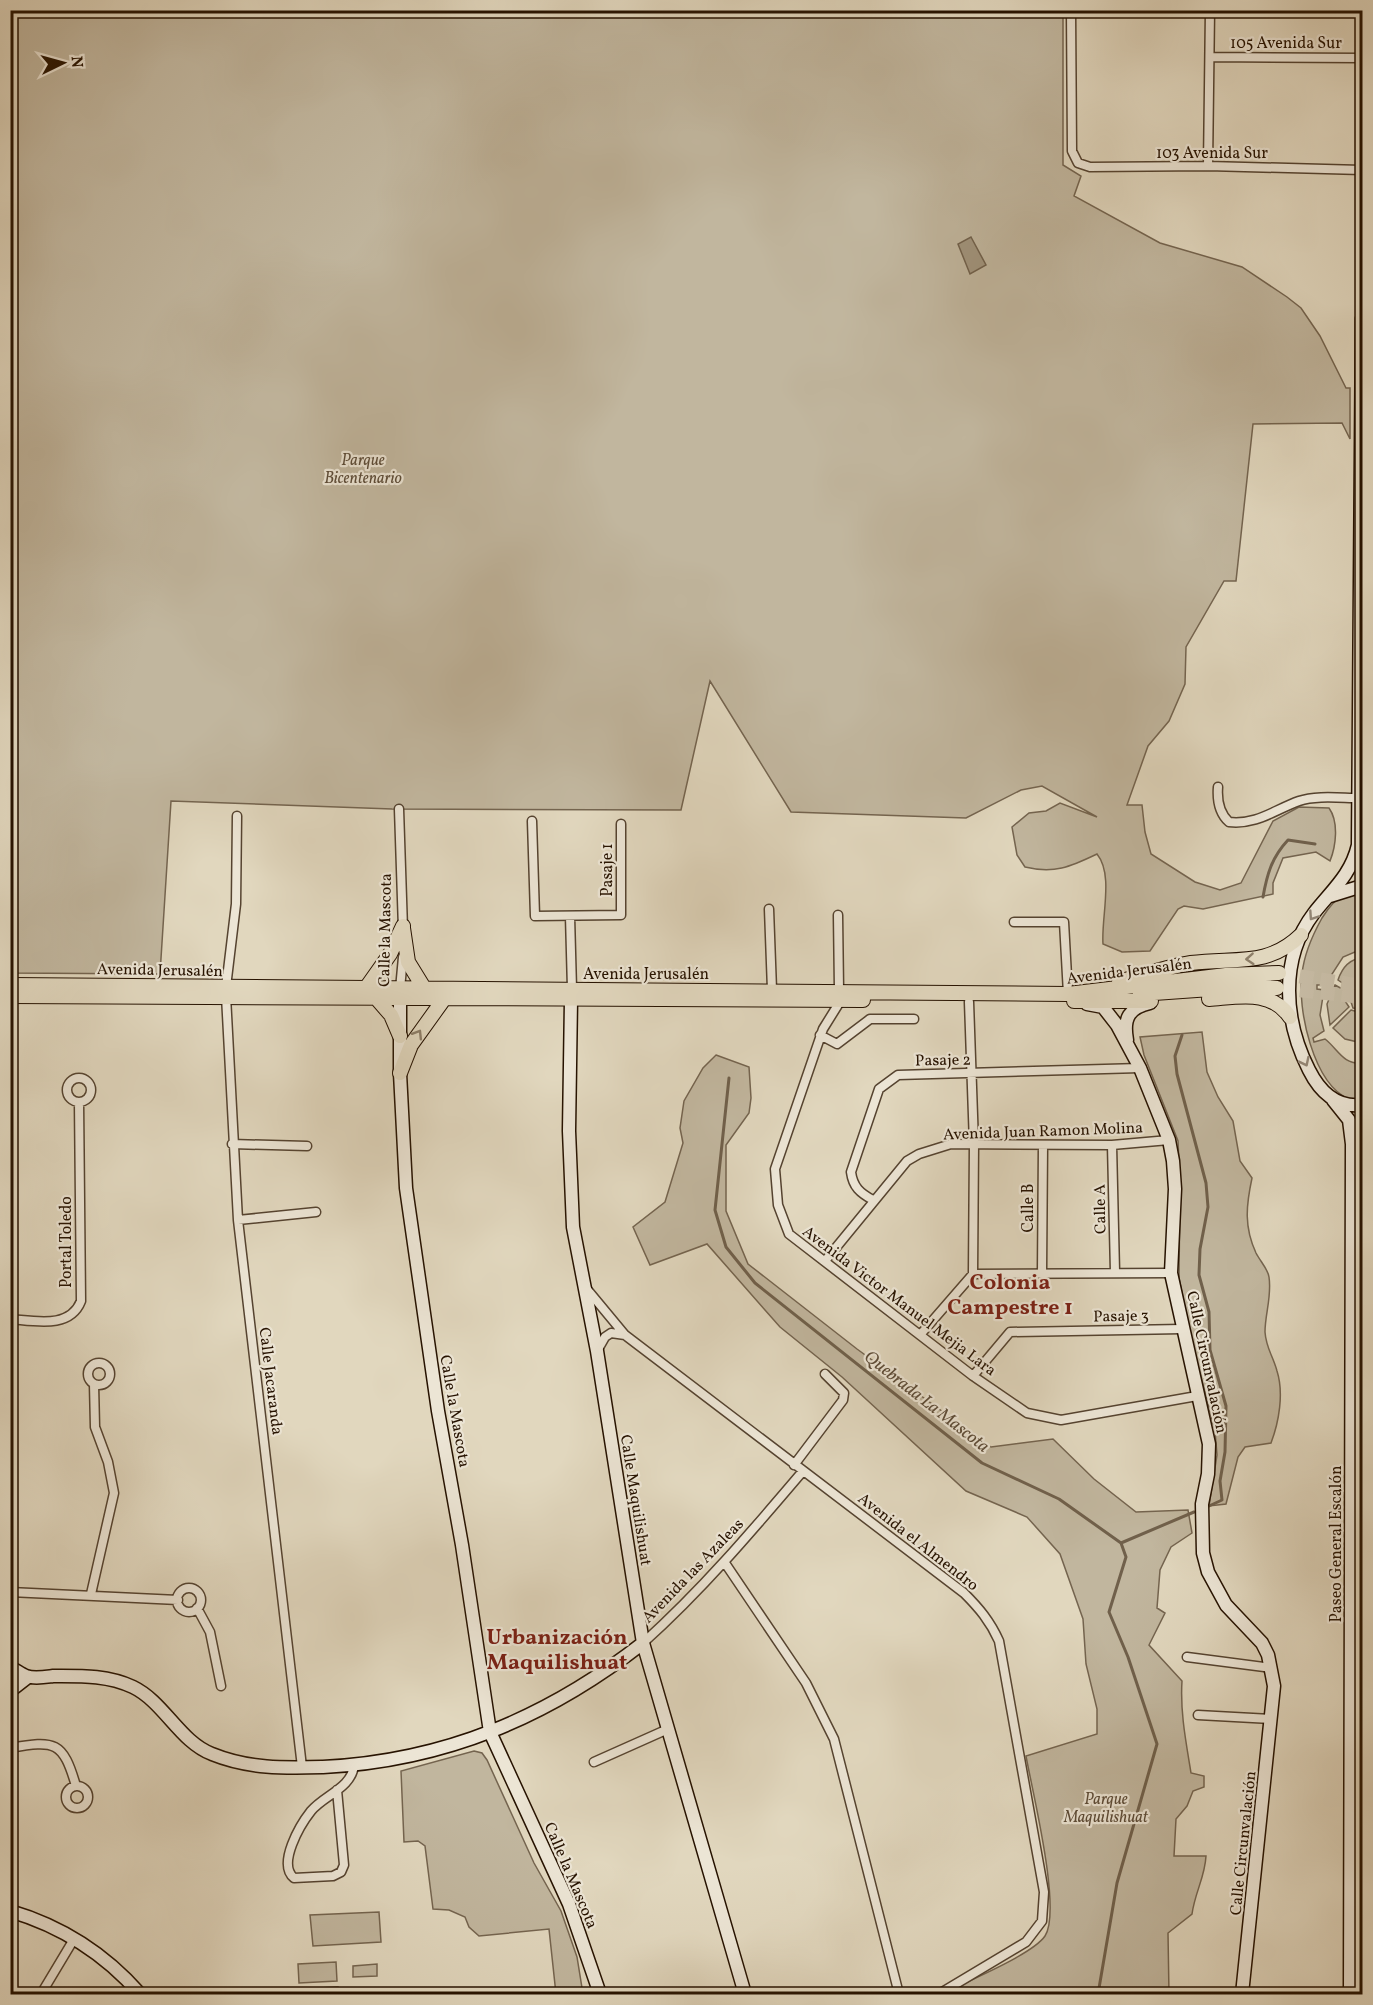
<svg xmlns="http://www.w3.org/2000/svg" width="1373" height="2005" viewBox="0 0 1373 2005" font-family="Vollkorn,serif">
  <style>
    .green { fill: #c1b69e; stroke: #74644f; stroke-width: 1.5 }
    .water { fill: #a1947d; stroke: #70604b; stroke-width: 1.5 }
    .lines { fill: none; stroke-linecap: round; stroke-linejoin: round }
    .stream { stroke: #70604b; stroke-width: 3 }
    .primary-tunnel { stroke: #c5b9a2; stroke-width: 14; stroke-dasharray: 14 7; stroke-linecap: butt }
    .street-casing { stroke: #554330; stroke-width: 11 }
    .secondary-casing { stroke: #261200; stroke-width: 15 }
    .primary-casing { stroke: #261200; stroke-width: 16 }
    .street { stroke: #ece5d5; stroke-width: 8 }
    .secondary { stroke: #ece5d5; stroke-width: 12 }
    .primary { stroke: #e1d7be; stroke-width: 14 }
    .oneway { stroke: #938675 }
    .oneway2 { stroke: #8d7e68 }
    .labels { text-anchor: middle; stroke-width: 4.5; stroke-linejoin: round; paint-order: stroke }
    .street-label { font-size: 16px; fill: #261200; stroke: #ece5d5 }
    .park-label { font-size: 16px; font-style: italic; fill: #5c4b37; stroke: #ece5d5 }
    .water-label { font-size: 18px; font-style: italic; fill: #5d4c38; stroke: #ece5d5 }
    .district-label { font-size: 22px; font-weight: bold; fill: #7a1f14; stroke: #ece5d5 }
  </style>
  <rect width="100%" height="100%" fill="#e1d7be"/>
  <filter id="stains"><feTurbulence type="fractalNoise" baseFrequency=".00333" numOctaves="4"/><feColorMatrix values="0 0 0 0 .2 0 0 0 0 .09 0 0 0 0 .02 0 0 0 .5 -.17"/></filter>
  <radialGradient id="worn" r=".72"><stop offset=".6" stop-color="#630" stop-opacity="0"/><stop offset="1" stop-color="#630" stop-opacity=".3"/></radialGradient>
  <path class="green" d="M11,11H1063V165L1081,176L1074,196L1160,243L1242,267L1287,297L1301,308L1320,336L1346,388H1350V439L1342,423L1253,424L1236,581H1224L1186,647L1185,684L1169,721L1148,746L1127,805H1142L1145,832L1151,854L1195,882L1220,890L1241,883L1273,821L1299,807L1329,808C1339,822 1336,846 1330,861L1316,852L1283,858L1273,883V894L1203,909L1184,906L1178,909L1150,951L1122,952L1103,944C1101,917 1114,875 1097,854C1070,867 1054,874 1025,867L1017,855L1012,827L1029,813L1046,811L1060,803L1097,817L1042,786L1021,790L966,818L791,812L710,681L681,810L392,809L171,801L160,974L11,973Z
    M1362,891V949L1343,957L1325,985H1317V989L1324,990L1320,1015L1324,1031L1313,1038L1314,1042L1325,1039C1338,1049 1343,1065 1362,1063V1099C1359,1099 1352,1100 1349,1099C1313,1084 1297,1008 1302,974C1304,954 1312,936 1322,918C1327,910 1335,899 1344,895C1349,893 1357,892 1362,891Z
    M1362,958V984L1353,985L1350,988L1338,980C1342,968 1350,959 1362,958Z
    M1335,985L1348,992L1345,1001L1349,1007L1330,1025L1327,1004Z
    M1356,989L1362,990V1009L1353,1008L1349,996Z
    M1351,1010L1362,1013V1043L1345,1039L1333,1028Z
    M1202,1032L1207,1072L1218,1097L1233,1121L1240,1161L1252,1178C1246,1206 1244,1227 1256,1253C1260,1261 1268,1269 1269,1277C1272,1296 1265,1314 1265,1332C1266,1348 1273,1356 1277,1371C1284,1393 1279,1422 1271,1443L1245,1447L1238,1457L1226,1504L1209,1506L1217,1455L1215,1431L1192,1343L1179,1278L1180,1186L1178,1141L1144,1055L1140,1037Z
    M716,1055L749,1067L751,1098L749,1113L726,1145V1211L748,1264L857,1349L991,1447L1053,1439L1094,1479L1136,1512L1188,1510L1192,1533L1171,1547L1160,1570L1157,1608L1165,1613L1149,1645L1182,1681C1180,1712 1186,1742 1191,1773L1204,1776V1787L1193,1791L1187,1806L1176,1819L1174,1856H1206C1205,1877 1195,1892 1192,1914L1168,1933L1169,1994H942C965,1982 1032,1955 1045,1936C1062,1910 1032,1790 1026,1756L1097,1734V1709L1086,1664L1083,1619L1060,1554L1027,1517L966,1491L842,1377L780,1327L707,1244L650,1265L633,1227L665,1202L683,1143L680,1128L684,1101L703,1068Z
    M474,1751L482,1753L487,1760L534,1863L561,1911L577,1957L583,1994H556L549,1929L479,1936L469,1927L465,1917L449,1910L433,1909L425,1846L418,1841L404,1842L401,1771Z
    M379,1912L381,1942L313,1946L310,1915Z
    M336,1962L337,1981L299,1983L298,1964Z
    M377,1964V1976L353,1977V1966Z
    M338,1987L339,1994H298V1989Z"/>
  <path class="water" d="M971,237L986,265L970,274L958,244Z"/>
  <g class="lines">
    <path class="stream" d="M1263,897C1267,874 1272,857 1288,840L1315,844
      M1182,1035L1175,1056L1177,1074L1206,1183L1208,1207L1200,1249L1199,1275L1209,1312L1210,1350L1226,1406L1225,1452L1220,1481L1222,1500L1209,1506
      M729,1078L715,1210L726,1247L755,1283L982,1463L1059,1499L1121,1543L1126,1557L1109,1612L1128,1657L1157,1744L1117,1883L1098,1994
      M1121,1543L1194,1512"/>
    <path class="primary-tunnel" d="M1279,973L1362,986
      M1279,988L1362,997"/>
    <defs>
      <path id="street" d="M1071,10L1072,151L1078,163L1090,167L1208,166L1362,170
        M1210,57L1362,58
        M1208,166L1210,10
        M1218,787C1217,800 1219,813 1229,822C1257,825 1274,810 1299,801C1316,795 1341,798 1359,798
        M399,809L403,929
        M532,821L535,916L621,915V824
        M769,909L772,990
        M838,915L839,990
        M570,916L572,989
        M1014,922H1064L1068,994
        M226,987L236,904L237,816
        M400,989L403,957
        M226,996L238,1220L302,1767
        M841,1000L823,1029L775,1169L778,1205L789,1234L973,1376L1027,1413L1061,1420L1197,1396
        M969,1002L974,1144L973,1274
        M820,1035L837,1044L870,1019H914
        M67 1090a12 12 0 1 1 24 0a12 12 0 1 1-24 0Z
        M232,1144L307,1146
        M1112,1145L1115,1272
        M873,1200C860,1193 853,1187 851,1172L879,1089L898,1075L1140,1068
        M238,1220L316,1212
        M825,1261L907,1161L919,1154L951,1144L1112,1145L1169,1140
        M1042,1272L1043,1145
        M586,1288L625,1335L964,1593C979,1608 990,1621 999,1641L1044,1892L1042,1921L1026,1942L939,1994
        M10,1319C36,1321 70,1329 81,1301L79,1102
        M920,1335L973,1274L1171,1273
        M597,1351L605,1337L611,1333L625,1335
        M88 1374a11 11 0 1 1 22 0a11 11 0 1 1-22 0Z
        M973,1376L1010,1332L1182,1329
        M794,1465L843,1400L844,1393L825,1374
        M725,1563L806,1683L834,1739L899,1994
        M177 1600a12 12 0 1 1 24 0a12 12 0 1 1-24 0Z
        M10,1592L178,1600
        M91,1594L114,1493L108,1462L95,1427L94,1384
        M197,1608L210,1632L221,1686
        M643,1643C702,1590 752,1531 803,1471
        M1187,1657L1272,1668
        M1198,1715L1271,1719
        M10,1748C55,1740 63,1741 76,1786
        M594,1762L668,1729
        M66 1797a11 11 0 1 1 22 0a11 11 0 1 1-22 0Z
        M337,1790L344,1865L341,1872L333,1876L294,1878C277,1864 300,1825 311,1811C324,1795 352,1788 354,1765
        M41,1994L74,1939"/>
      <path id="secondary" d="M1362,318L1358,845C1351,875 1332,890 1314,913C1279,959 1284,1021 1309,1070C1320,1092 1337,1108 1362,1105
        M1330,896L1362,886
        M400,990V1073L406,1188L438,1411L462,1545L490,1732L569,1904L600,1994
        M571,1000L569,1131L573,1227L597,1351L643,1643L745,1994
        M1087,1004L1103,1007L1117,1025L1140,1068L1169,1140L1173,1161L1175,1189L1171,1273L1209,1444L1208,1474L1202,1504L1203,1553L1208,1572L1226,1605L1262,1643L1268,1655L1274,1686L1242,1994
        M1127,1040C1123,1018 1129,1008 1150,1003
        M1333,1100L1349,1120L1352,1144L1350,1994
        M1362,1571V1953
        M10,1667C16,1670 21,1674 26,1676C34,1679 45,1677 53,1676C81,1676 107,1675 133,1687C164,1702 180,1742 212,1754C249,1769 284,1768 323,1767C445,1761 548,1717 643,1643
        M10,1691L28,1677
        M10,1911C61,1926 105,1954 140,1994"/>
      <path id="primary" d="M403,928L408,962L424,988
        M1119,982C1143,975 1166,967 1191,963C1234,957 1267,968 1301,935
        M10,985L1068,994L1226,975L1279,973
        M366,988L390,954L403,926
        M1140,994L1253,986L1277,988
        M10,996L863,1000
        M377,999L391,1015L400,1036
        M1209,999C1239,997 1271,989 1290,1017
        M1074,1001H1151
        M400,1073L411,1045L444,999"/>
    </defs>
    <use href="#street" class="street-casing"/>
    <use href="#secondary" class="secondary-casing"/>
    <use href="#primary" class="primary-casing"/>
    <use href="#street" class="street"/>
    <use href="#secondary" class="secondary"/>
    <use href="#primary" class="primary"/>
  </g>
  <defs><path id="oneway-chevron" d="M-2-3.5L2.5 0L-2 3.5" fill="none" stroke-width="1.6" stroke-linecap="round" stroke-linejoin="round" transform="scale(1.5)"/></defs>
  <g class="oneway">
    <use href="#oneway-chevron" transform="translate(1313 916) rotate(124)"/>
    <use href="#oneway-chevron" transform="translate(1305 1062) rotate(64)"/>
  </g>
  <g class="oneway2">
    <use href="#oneway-chevron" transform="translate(1250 959) rotate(176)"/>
    <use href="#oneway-chevron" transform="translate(418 1034) rotate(-58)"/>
  </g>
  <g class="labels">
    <g class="street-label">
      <text x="1286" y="48">105 Avenida Sur</text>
      <text x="1212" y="158">103 Avenida Sur</text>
      <text transform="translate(606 870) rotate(-90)" y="6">Pasaje 1</text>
      <text transform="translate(384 930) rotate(-89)" y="6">Calle la Mascota</text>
      <text transform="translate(160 969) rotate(1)" y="6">Avenida Jerusalén</text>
      <text transform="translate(1129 970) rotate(-7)" y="6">Avenida Jerusalén</text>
      <text x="646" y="979">Avenida Jerusalén</text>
      <text transform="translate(943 1059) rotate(-1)" y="6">Pasaje 2</text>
      <text transform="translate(1043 1130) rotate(-2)" y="6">Avenida Juan Ramon Molina</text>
      <text transform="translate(1027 1208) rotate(-90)" y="6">Calle B</text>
      <text transform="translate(1099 1209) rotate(-91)" y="6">Calle A</text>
      <text transform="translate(65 1242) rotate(-90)" y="6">Portal Toledo</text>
      <text transform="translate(900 1300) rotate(37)" y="6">Avenida Victor Manuel Mejia Lara</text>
      <text transform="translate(1121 1315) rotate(-1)" y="6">Pasaje 3</text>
      <text transform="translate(1208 1362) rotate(78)" y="6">Calle Circunvalación</text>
      <text transform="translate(272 1381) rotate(83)" y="6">Calle Jacaranda</text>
      <text transform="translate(456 1411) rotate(80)" y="6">Calle la Mascota</text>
      <text transform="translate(637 1500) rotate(81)" y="6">Calle Maquilishuat</text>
      <text transform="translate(919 1541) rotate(38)" y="6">Avenida el Almendro</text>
      <text transform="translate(1335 1544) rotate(-90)" y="6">Paseo General Escalón</text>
      <text transform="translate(692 1570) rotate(-46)" y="6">Avenida las Azaleas</text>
      <text transform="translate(1242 1843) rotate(-84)" y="6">Calle Circunvalación</text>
      <text transform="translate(572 1875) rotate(67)" y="6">Calle la Mascota</text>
    </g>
    <g class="park-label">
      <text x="363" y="465">Parque<tspan x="363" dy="18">Bicentenario</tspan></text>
      <text x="1106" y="1804">Parque<tspan x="1106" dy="18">Maquilishuat</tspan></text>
    </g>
    <g class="water-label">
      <text transform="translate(927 1401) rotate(38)" y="6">Quebrada La Mascota</text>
    </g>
    <g class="district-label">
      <text x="1010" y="1289">Colonia<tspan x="1010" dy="25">Campestre 1</tspan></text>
      <text x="557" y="1644">Urbanización<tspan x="557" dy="25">Maquilishuat</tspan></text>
    </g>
  </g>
  <rect width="1373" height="2005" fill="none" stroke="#e1d7be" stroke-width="36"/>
  <rect x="12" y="12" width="1349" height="1981" fill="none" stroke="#261200" stroke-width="3"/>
  <rect x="18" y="18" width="1337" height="1969" fill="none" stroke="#261200" stroke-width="1.5"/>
  <g transform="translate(63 63) rotate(85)" stroke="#ece5d5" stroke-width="4.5" paint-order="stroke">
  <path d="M0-4.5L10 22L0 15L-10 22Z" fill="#261200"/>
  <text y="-9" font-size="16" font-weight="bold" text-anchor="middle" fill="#261200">N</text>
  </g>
  <rect width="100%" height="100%" filter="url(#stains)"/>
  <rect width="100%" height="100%" fill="url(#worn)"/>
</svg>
